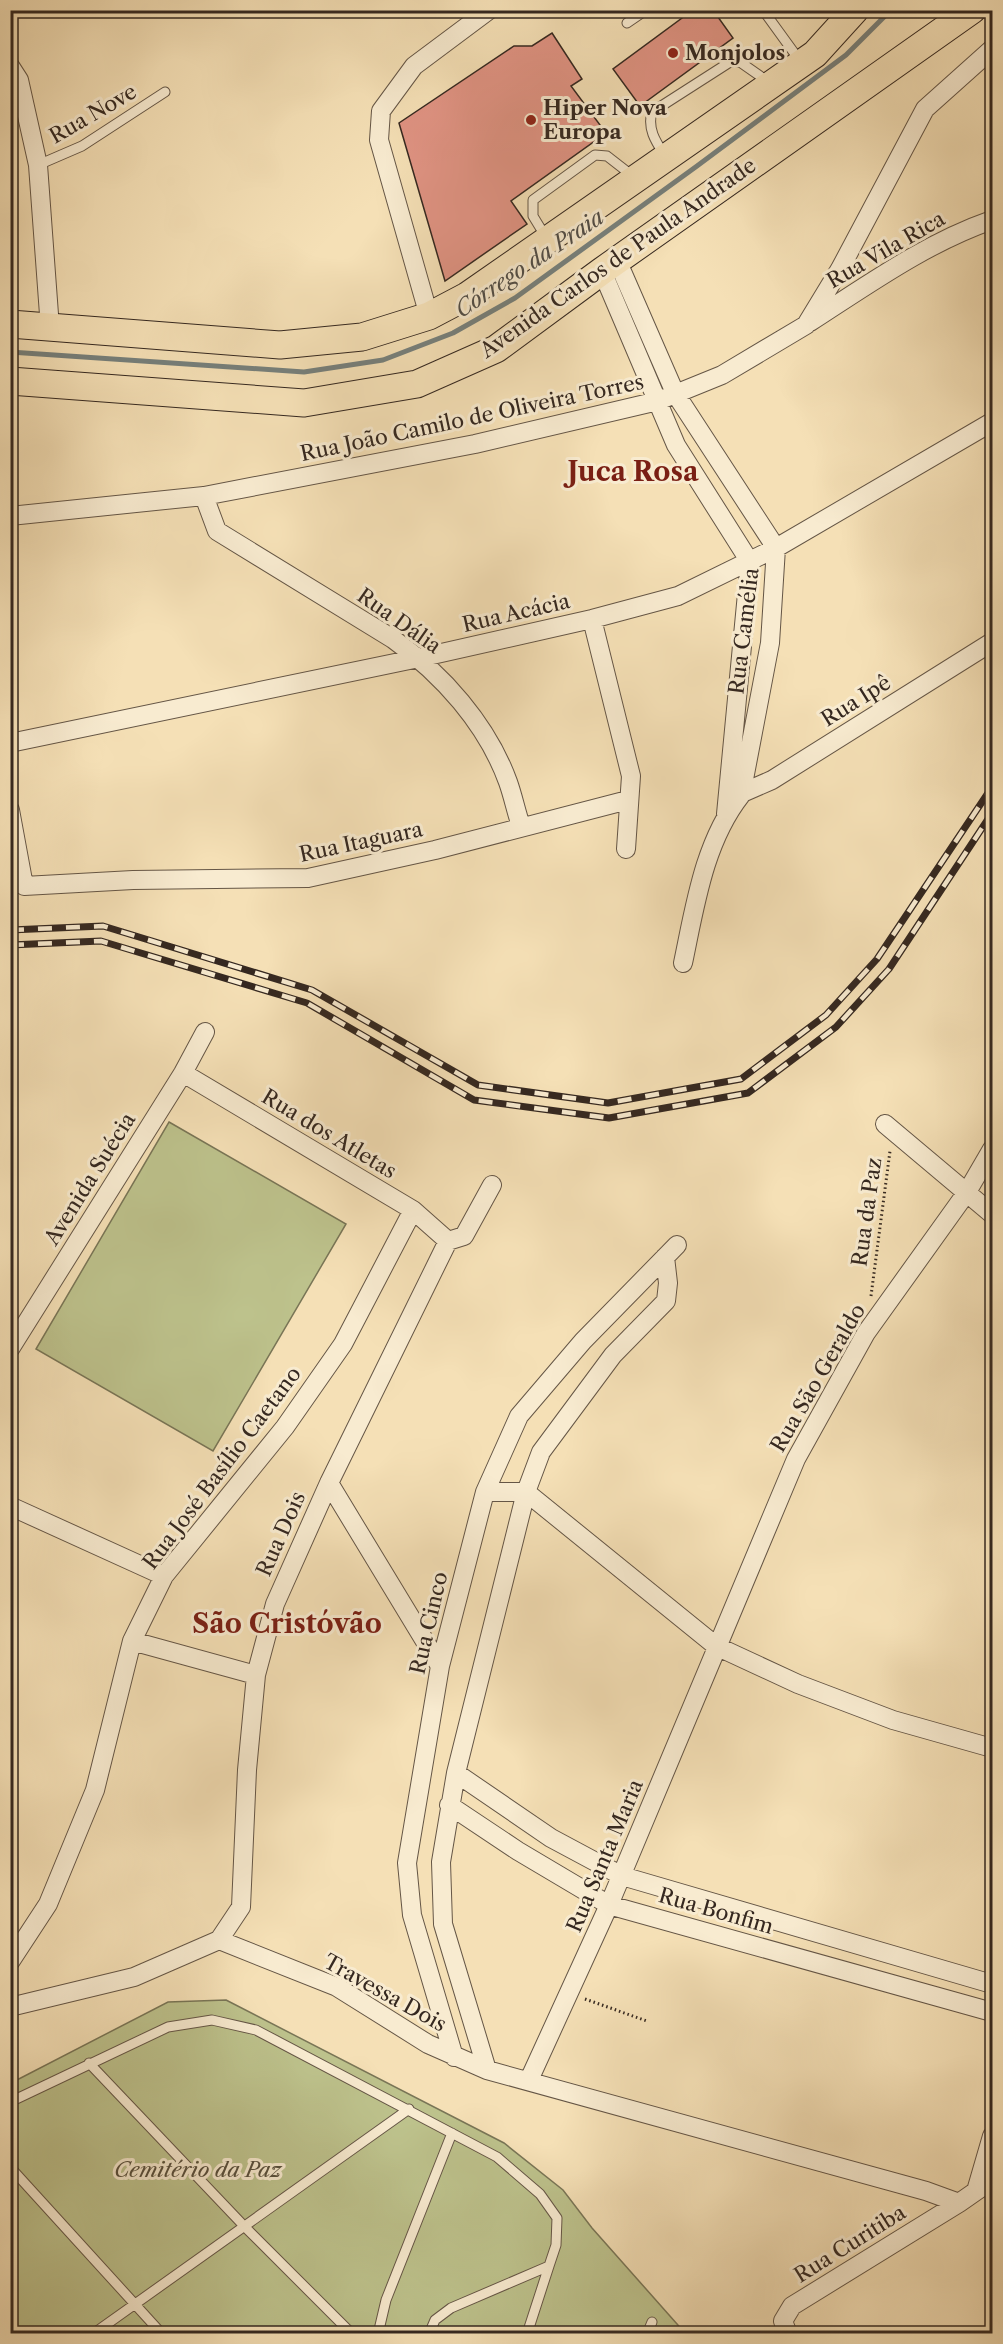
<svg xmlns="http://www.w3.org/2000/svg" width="1003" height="2344" viewBox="0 0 1003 2344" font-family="'Libre Caslon Text',serif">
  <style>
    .green { fill: #bdc28c; stroke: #797556; stroke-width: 1.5 }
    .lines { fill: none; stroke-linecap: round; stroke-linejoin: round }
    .stream { stroke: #76807c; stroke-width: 5 }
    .building { fill: #e09383; stroke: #352820; stroke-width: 1.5 }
    .service-casing { stroke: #655646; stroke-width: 11 }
    .minor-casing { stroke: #655646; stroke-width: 20 }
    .primary-casing { stroke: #352820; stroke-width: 29 }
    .path { stroke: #352820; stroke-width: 3; stroke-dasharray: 1.5 3; stroke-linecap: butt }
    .service { stroke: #f8ebd0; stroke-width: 9 }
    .minor { stroke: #f8ebd0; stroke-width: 18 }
    .primary { stroke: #f5e0b6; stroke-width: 27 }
    .rail-casing { stroke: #352820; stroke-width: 7 }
    .rail { stroke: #f8ebd0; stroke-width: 4.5; stroke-dasharray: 14; stroke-linecap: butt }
    .poi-dot { fill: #8f2418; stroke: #f8ebd0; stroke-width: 2 }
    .labels { text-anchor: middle; stroke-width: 6; stroke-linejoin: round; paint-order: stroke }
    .poi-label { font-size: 21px; font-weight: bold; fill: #352820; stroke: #f8ebd0; text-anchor: start }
    .street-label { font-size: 21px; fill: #352820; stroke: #f8ebd0 }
    .park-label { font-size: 21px; font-style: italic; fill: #574e3b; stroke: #f8ebd0 }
    .water-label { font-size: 22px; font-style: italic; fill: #504c46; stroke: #f8ebd0 }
    .district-label { font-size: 27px; font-weight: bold; fill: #7a1f14; stroke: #f8ebd0 }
  </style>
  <rect width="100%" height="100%" fill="#f5e0b6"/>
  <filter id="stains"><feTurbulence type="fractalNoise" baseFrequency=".00333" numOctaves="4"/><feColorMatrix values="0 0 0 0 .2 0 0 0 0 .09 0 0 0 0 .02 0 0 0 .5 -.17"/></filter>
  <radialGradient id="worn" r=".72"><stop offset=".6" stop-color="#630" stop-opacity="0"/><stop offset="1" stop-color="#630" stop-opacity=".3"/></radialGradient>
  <path class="green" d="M169,1122L346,1224L213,1451L36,1349Z
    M226,2000L504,2143L563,2190L592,2228L685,2333L11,2334V2083L168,2002Z"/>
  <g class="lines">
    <path class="stream" d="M10,352L304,372L383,360L453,333L515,298L697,166L846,55L891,10"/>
  </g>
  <path class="building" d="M693,10H713L733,38L640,106L613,69Z
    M552,33L582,79L571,86L606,133L511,201L527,224L445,281L399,123L514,46H532Z"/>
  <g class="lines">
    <defs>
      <path id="service" d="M763,10L800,61
        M627,23L646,10
        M665,156C656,142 647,129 652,112L730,62H740L770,83
        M38,165L82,146L165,92
        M547,239L533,216V200L595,155L607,156L634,177
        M89,2063L244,2226L352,2334
        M10,2102L168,2027L212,2020L256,2030L497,2157L540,2194L557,2218L556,2245L549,2266L451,2308L435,2320L429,2334
        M10,2167L162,2334
        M93,2334L409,2109
        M378,2334L386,2300L452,2133
        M527,2334L549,2266
        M647,2334L652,2322"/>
      <path id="minor" d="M10,66L19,80L38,165L50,328
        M617,260L675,393L776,548L770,643L741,795C704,842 695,906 683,963
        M602,271L676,445L750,562L726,814
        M429,316L379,140L381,111L414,66L489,10
        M810,322C869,284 926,243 992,220
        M204,496L217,531L393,639C442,674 487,724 508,782C513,796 516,811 521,826
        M10,516L204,496L475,444L658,401L722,375L806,325L840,269L925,109L992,49
        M592,619L631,776L626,849
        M10,743L419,658L592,619L678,596L776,548L992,422
        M733,797L772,780L992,642
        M10,810L24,886L133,880L308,878L435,850L628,800
        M183,1073L413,1210L448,1241
        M885,1124L992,1214
        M10,1349L183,1073L205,1032
        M329,1483L440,1666
        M485,1492H526L716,1646L798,1684L893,1720L992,1748
        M10,1506L164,1576
        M132,1641L256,1675
        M456,1773L551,1838L622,1876L992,1984
        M449,1805L518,1851L609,1905L992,2012
        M219,1940L337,1987L428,2044L487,2070L926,2191L959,2203L992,2180
        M219,1940L241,1907L247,1770L256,1675L275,1604L329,1483L448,1241L464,1236L492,1185
        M10,1962L48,1904L95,1790L132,1641L164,1576L285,1427L343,1344L413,1210
        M10,2007L134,1977L219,1940
        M454,2057L412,1915L407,1863L440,1666L485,1492L519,1416L583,1341L677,1245
        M487,2070L443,1924L441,1862L456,1773L526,1492L541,1452L613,1355L666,1301L668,1283L665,1257
        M529,2080L609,1905L796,1459L866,1333L967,1192L992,1149
        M976,2191L992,2136
        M788,2334L783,2321L792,2306L959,2203"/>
      <path id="primary" d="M10,324L280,345L362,337L429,316L467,296L815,54L855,10
        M10,381L304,403L417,384L496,349L602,271L972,10"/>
    </defs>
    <use href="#service" class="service-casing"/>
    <use href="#minor" class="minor-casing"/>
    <use href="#primary" class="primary-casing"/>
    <path class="path" d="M871,1296L890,1151
      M585,1999L647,2021"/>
    <use href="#service" class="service"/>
    <use href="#minor" class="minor"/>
    <use href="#primary" class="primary"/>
    <defs>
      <path id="rail" d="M10,930L103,926L312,990L478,1085L608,1103L741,1079L826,1015L877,959L992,787
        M10,945L101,941L307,1003L474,1100L609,1118L748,1093L836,1027L889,969L992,813"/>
    </defs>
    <use href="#rail" class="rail-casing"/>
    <use href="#rail" class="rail"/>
  </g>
  <g class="poi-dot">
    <circle cx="673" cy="53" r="6"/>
    <circle cx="531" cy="120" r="6"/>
  </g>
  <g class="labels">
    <g class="poi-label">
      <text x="685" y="60">Monjolos</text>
      <text x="543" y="115">Hiper Nova<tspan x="543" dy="24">Europa</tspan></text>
    </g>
    <g class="street-label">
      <text transform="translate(93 114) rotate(-30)" y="7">Rua Nove</text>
      <text transform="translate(886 250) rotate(-30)" y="7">Rua Vila Rica</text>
      <text transform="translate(618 258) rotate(-35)" y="7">Avenida Carlos de Paula Andrade</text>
      <text transform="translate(472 418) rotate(-12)" y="7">Rua João Camilo de Oliveira Torres</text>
      <text transform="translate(516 613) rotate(-13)" y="7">Rua Acácia</text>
      <text transform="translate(399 621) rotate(35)" y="7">Rua Dália</text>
      <text transform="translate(744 631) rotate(-83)" y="7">Rua Camélia</text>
      <text transform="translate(856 701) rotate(-32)" y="7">Rua Ipê</text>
      <text transform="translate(361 842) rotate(-12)" y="7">Rua Itaguara</text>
      <text transform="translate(329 1134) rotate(31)" y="7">Rua dos Atletas</text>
      <text transform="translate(90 1179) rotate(-58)" y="7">Avenida Suécia</text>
      <text transform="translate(867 1212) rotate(-82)" y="7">Rua da Paz</text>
      <text transform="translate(818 1378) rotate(-60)" y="7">Rua São Geraldo</text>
      <text transform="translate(222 1468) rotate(-53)" y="7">Rua José Basílio Caetano</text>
      <text transform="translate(281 1534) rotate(-66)" y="7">Rua Dois</text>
      <text transform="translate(429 1623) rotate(-77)" y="7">Rua Cinco</text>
      <text transform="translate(605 1856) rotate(-67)" y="7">Rua Santa Maria</text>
      <text transform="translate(716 1911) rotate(16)" y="7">Rua Bonfim</text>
      <text transform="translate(385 1993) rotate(29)" y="7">Travessa Dois</text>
      <text transform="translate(850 2244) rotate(-32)" y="7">Rua Curitiba</text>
    </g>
    <g class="park-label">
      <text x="198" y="2177">Cemitério da Paz</text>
    </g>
    <g class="water-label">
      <text transform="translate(529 263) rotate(-34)" y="8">Córrego da Praia</text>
    </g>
    <g class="district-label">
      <text x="633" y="481">Juca Rosa</text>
      <text x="287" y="1633">São Cristóvão</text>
    </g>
  </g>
  <rect width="1003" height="2344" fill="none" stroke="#f5e0b6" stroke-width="36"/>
  <rect x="12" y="12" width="979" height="2320" fill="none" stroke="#352820" stroke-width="3"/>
  <rect x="18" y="18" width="967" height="2308" fill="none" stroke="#352820" stroke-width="1.5"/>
  <rect width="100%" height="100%" filter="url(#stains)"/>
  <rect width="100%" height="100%" fill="url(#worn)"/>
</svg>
